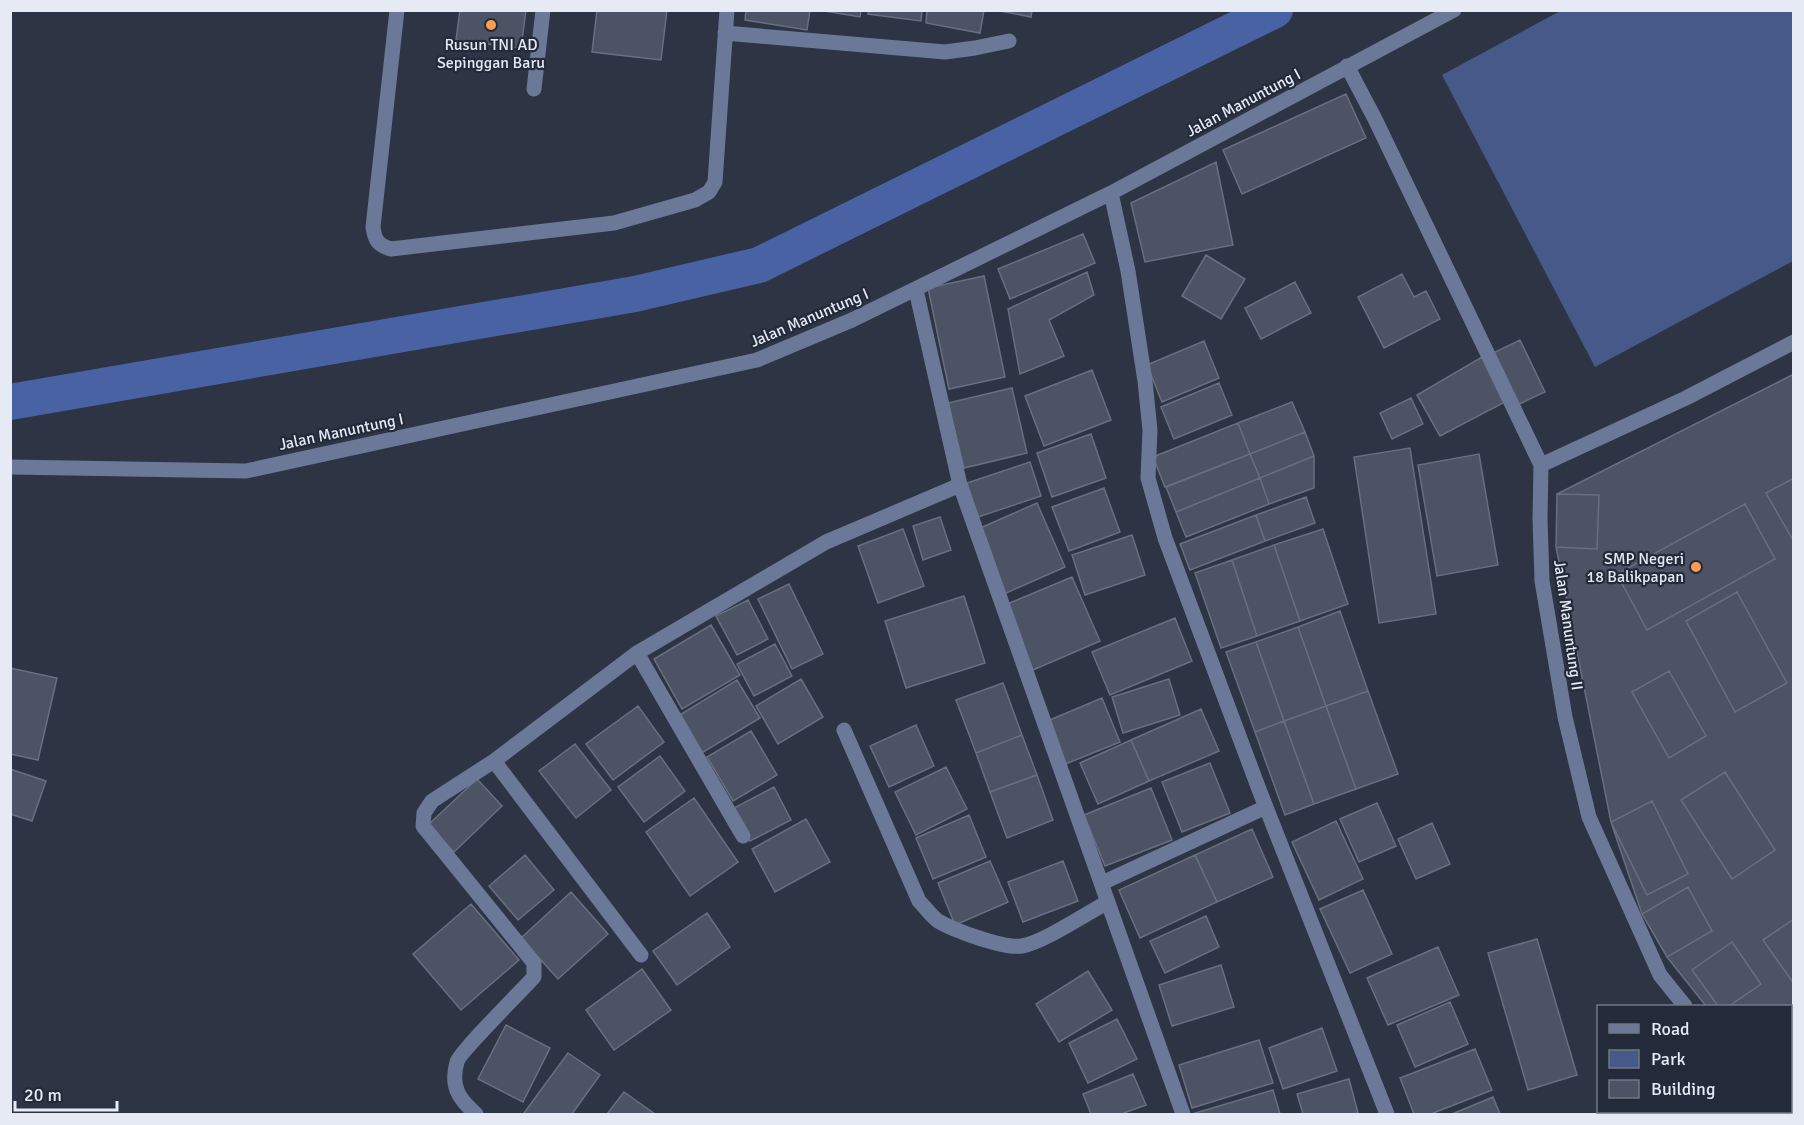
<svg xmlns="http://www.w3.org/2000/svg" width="1804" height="1125" viewBox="0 0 1804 1125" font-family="Signika,sans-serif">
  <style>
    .green { fill: #465989 }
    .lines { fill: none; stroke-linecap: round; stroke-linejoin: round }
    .canal { stroke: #4962a4; stroke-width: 36 }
    .building { fill: #4c5364; stroke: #676f81; stroke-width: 1.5 }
    .minor { stroke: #6c7897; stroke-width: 15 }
    .poi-dot { fill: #fc9d52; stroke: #232a39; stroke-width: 2 }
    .labels { text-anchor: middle; stroke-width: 4.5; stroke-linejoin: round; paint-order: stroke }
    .poi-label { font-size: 16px; fill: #e5eaf4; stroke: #232a39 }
    .street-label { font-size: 16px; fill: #e5eaf4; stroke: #232a39 }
  </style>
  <rect width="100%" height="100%" fill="#2d3443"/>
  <path class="green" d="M1562,10L1793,11V261L1595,367L1442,75Z"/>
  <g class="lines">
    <path class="canal" d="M10,402L635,294L759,265L1275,10"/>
  </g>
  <path class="building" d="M460,10H526L521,48L456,40Z
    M597,10H667L661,60L592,52Z
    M746,10H810L807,30L745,20Z
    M818,10H861L860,17Z
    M869,10H922L921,21L868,14Z
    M927,10H984L980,33L926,23Z
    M995,10H1032L1031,17Z
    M1346,94L1366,138L1242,194L1223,150Z
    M1216,162L1233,245L1145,262L1131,203Z
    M1083,234L1095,263L1010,299L998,269Z
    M1206,255L1245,279L1221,319L1182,296Z
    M1087,272L1094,295L1049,320L1064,356L1020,374L1008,309Z
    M1402,274L1414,297L1426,291L1440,319L1384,348L1358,297Z
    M984,276L1005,377L949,389L928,288Z
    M1295,282L1311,313L1261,339L1245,308Z
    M1520,340L1545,392L1517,405L1491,354Z
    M1204,341L1219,378L1162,402L1147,365Z
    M1482,357L1505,402L1440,436L1417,395Z
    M1092,370L1111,420L1044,446L1025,396Z
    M1794,374V1070L1790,1068V1006H1706L1667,957L1642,914L1611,822L1556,547L1557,494Z
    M1219,383L1232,415L1174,439L1161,407Z
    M1012,388L1027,453L964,468L948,403Z
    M1411,398L1423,424L1392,439L1380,413Z
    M1292,402L1305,432L1250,454L1238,423Z
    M1238,423L1250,454L1165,487L1153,457Z
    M1305,432L1314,456L1260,478L1250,454Z
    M1091,434L1106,478L1052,497L1037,453Z
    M1410,448L1436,614L1379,623L1354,457Z
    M1250,454L1260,478L1176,512L1166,487Z
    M1479,454L1498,565L1437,576L1418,465Z
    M1314,456V488L1269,504L1260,478Z
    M1030,462L1041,496L978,517L967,483Z
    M1260,478L1269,504L1186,537L1176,512Z
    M1794,478V542L1766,493Z
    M1104,488L1120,532L1069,551L1052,507Z
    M1557,494L1599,495L1597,549L1556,547Z
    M1306,497L1315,523L1265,541L1256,515Z
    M1037,503L1065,567L1004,594L976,530Z
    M1745,504L1775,559L1647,630L1617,574Z
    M1256,515L1265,541L1190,570L1180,544Z
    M940,517L951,550L923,560L913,526Z
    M903,529L924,586L878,603L858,546Z
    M1323,529L1348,604L1300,621L1274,545Z
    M1132,535L1145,575L1085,595L1072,555Z
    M1274,545L1300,621L1257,636L1232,560Z
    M1232,560L1257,636L1221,648L1195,573Z
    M1072,577L1100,641L1033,670L1005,605Z
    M789,584L823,654L792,669L758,599Z
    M1737,592L1787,683L1735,712L1686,621Z
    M964,596L985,663L906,688L885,621Z
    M748,600L768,639L737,655L716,616Z
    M1340,611L1368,691L1326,706L1298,627Z
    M1175,618L1192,661L1110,695L1092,652Z
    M711,625L740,675L682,709L654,659Z
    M1298,627L1326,706L1284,721L1256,642Z
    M1256,642L1284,721L1255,732L1226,652Z
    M775,644L792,676L754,696L737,664Z
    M10,668L57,678L38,760L10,754Z
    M1669,671L1706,736L1669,758L1632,692Z
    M801,679L823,717L778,744L756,706Z
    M1169,679L1180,715L1123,733L1112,697Z
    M737,680L760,718L700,754L678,716Z
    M1003,683L1022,735L976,753L956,700Z
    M1368,691L1398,774L1356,789L1326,706Z
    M1102,698L1120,742L1063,765L1045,722Z
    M638,706L664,742L613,780L586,744Z
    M1326,706L1356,789L1314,804L1284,721Z
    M1201,709L1219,751L1149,781L1131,740Z
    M1284,721L1314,804L1285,815L1255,732Z
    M916,725L934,766L889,787L870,746Z
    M751,731L777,775L733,801L707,757Z
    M1022,735L1037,775L990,792L976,753Z
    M1131,740L1149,781L1098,804L1080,763Z
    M575,744L611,790L576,818L539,771Z
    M660,756L685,791L644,822L618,787Z
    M1210,763L1230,813L1182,832L1162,782Z
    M946,767L967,809L916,835L895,792Z
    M10,769L46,781L32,821L10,814Z
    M1725,772L1775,850L1732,879L1681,800Z
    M1037,775L1053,820L1007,838L990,792Z
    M477,779L502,806L454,852L428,825Z
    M774,787L791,820L750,841L734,808Z
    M1151,788L1172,840L1105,866L1084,815Z
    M694,798L738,862L690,896L646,832Z
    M1652,801L1688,874L1647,895L1611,822Z
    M1377,803L1396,846L1359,862L1340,819Z
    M969,815L986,857L933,879L916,838Z
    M806,819L830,862L775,892L752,849Z
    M1336,821L1363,879L1319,900L1292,842Z
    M1432,823L1450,864L1416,879L1398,839Z
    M1252,829L1273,877L1217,902L1195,855Z
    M525,855L554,890L518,920L489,886Z
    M1195,855L1217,902L1140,938L1119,890Z
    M990,861L1008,902L955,925L938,883Z
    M1063,861L1078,901L1023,922L1008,882Z
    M1688,887L1712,931L1667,957L1642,914Z
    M1363,890L1392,954L1350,973L1320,909Z
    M571,892L608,934L558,979L521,938Z
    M471,904L519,960L461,1010L413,954Z
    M707,913L730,947L677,985L653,951Z
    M1206,916L1219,947L1165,973L1150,941Z
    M1794,919V984L1763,940Z
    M1537,939L1577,1075L1528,1090L1488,953Z
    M1732,942L1761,984L1729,1006H1718L1692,970Z
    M1438,947L1459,995L1388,1025L1367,978Z
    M1221,965L1234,1007L1172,1026L1159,985Z
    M642,969L671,1010L614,1050L586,1010Z
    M1088,971L1112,1010L1059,1042L1036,1004Z
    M1450,1002L1468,1044L1415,1067L1397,1025Z
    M1117,1019L1137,1059L1088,1083L1069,1043Z
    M506,1025L550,1048L523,1102L478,1079Z
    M1322,1028L1337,1071L1283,1089L1269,1048Z
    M1259,1040L1273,1083L1192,1108L1179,1065Z
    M1475,1049L1492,1090L1431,1114H1414L1400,1078Z
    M568,1053L600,1075L572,1114H526L524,1113Z
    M1133,1074L1146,1105L1121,1114H1091L1083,1094Z
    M1349,1079L1358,1113L1352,1114H1303L1297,1094Z
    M1273,1090L1280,1114H1192Z
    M624,1092L655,1114H607Z
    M1493,1097L1500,1114H1452Z"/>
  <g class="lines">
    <path class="minor" d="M397,10L373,227C375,241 378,245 391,249L614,223L695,200L709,192L715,182L727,10
      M725,33L945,52L975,48L1009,41
      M1347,66L1375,119L1541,465L1540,519L1542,581L1565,717L1589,817L1660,975L1685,1006
      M534,89L543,10
      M1111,193L1128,271L1145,381L1150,430L1148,478L1165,538L1260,792L1387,1114
      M916,290L960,485L1183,1114
      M1541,465L1686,398L1794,342
      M10,467L246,471L757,360L852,320L1111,193L1454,10
      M637,653L743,836
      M844,730L919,901C925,907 931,916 938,921C953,930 1004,949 1022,946C1044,942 1087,913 1108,902
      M1102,883L1266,807
      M641,955L494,761L637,653L826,542L960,485
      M1790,1097L1794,1099
      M476,1114C459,1099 450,1087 457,1062C459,1053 523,989 534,977V963L423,826L424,813L432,801L494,761"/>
  </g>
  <g class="poi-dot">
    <circle cx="491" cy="25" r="6"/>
    <circle cx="1696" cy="567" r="6"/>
  </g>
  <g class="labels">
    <g class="poi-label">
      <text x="491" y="50">Rusun TNI AD<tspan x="491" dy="18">Sepinggan Baru</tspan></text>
      <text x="1684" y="564" text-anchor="end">SMP Negeri<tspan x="1684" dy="18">18 Balikpapan</tspan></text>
    </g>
    <g class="street-label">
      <text transform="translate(1243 102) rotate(-28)" y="6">Jalan Manuntung I</text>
      <text transform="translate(809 317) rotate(-23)" y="6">Jalan Manuntung I</text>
      <text transform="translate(341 431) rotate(-12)" y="6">Jalan Manuntung I</text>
      <text transform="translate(1569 625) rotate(82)" y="6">Jalan Manuntung II</text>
    </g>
  </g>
  <rect width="1804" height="1125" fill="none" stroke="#e5eaf4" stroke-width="24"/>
  <rect x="1597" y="1005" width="195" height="108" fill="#232a39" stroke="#717784" stroke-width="1.5"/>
  <rect x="1609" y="1024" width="30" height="9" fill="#6c7897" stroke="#717784" stroke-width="1.5"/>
  <text x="1651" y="1035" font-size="18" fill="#e5eaf4">Road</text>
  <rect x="1609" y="1050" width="30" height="18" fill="#465989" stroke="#717784" stroke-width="1.5"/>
  <text x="1651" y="1065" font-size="18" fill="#e5eaf4">Park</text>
  <rect x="1609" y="1080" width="30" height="18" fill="#4c5364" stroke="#717784" stroke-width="1.5"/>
  <text x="1651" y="1095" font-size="18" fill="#e5eaf4">Building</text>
  <path d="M15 1101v9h102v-9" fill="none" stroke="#e5eaf4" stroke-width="3"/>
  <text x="24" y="1101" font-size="18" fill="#e5eaf4" stroke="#232a39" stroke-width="4.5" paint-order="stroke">20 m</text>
</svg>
